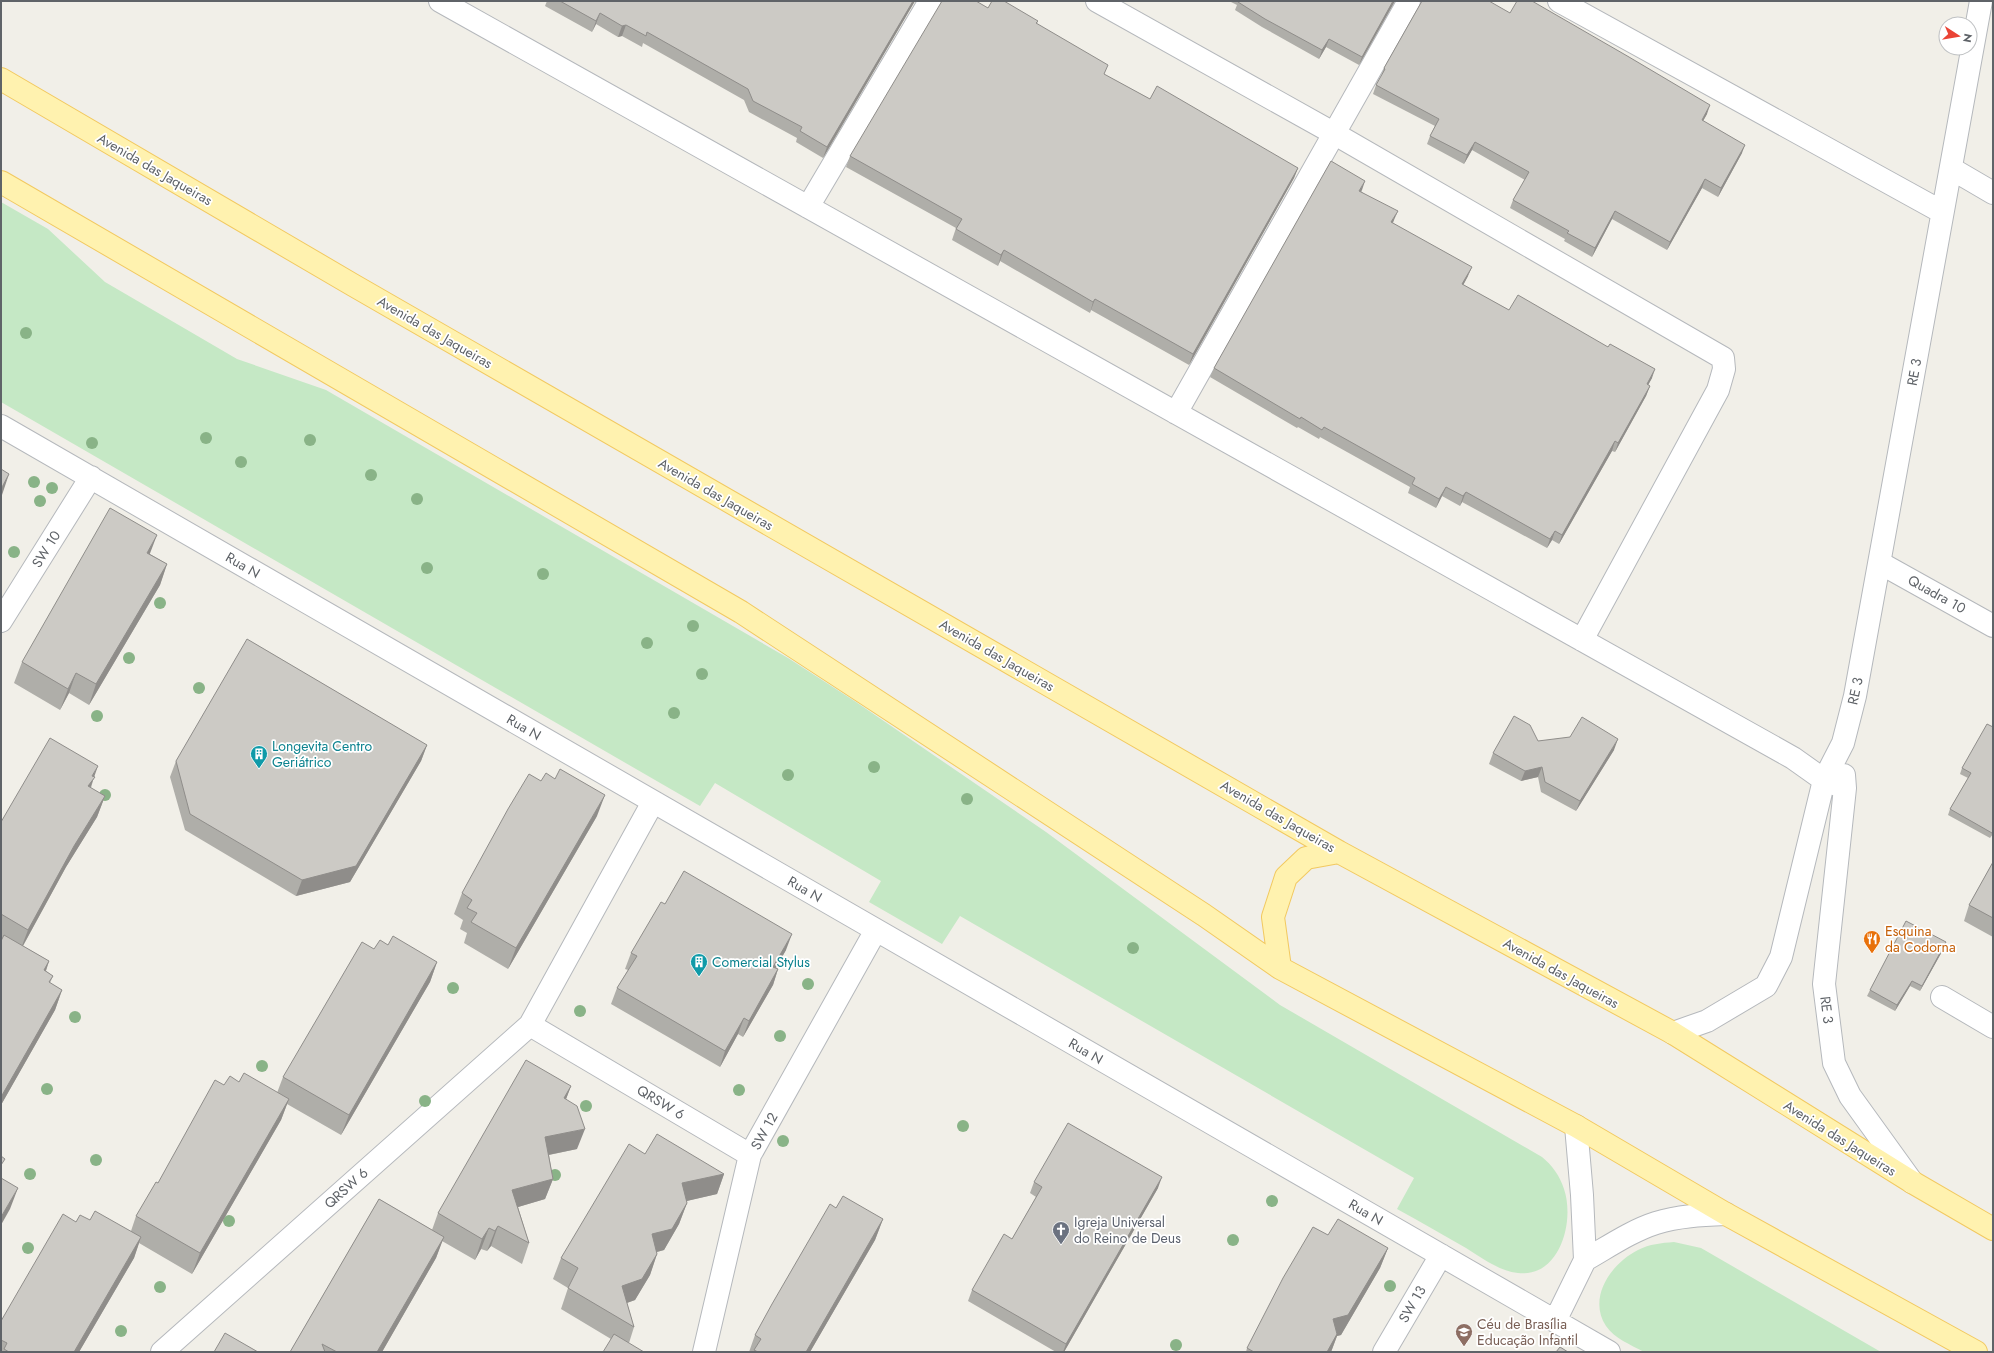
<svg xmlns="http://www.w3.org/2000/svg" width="1994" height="1353" viewBox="0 0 1994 1353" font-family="Jost,sans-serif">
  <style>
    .green { fill: #c5e8c5 }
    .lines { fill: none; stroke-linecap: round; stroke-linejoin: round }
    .minor-casing { stroke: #b5b8bc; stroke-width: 24 }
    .major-casing { stroke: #f2c960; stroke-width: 24 }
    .minor { stroke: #fff; stroke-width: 22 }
    .major { stroke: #fff2af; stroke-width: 22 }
    .tree { fill: #89b387 }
    .wall { fill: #afaea9 }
    .shaded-wall { fill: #8f8d8a }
    .building { fill: #cccac5; stroke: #8f8d8a }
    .labels { text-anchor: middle; stroke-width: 3.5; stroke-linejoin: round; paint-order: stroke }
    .street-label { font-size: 14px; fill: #5f6368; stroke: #fff }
    .culture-label { font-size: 14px; fill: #0d838f; stroke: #fff; text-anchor: start }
    .food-label { font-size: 14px; fill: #c56008; stroke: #fff; text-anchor: start }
    .worship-label { font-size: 14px; fill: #5b616d; stroke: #fff; text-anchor: start }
    .education-label { font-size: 14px; fill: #785e54; stroke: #fff; text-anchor: start }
  </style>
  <rect width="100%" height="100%" fill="#f1efe8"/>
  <path class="green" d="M1,202L48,229L105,282L237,359L326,390L788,658L856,702L1046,832L1280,1005L1542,1157C1552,1165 1560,1176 1564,1189C1575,1221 1560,1278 1518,1273C1499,1271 1482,1258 1466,1248C1443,1235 1421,1222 1397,1209L1414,1178L960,916L942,944L869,902L881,881L715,783L700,806L1,402Z
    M1674,1242L1701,1248L1881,1352H1644C1631,1345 1614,1338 1606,1326C1587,1297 1612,1263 1638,1250C1650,1244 1661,1243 1674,1242Z"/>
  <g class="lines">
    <defs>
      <path id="minor" d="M440,1L1793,758L1824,780L1845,788
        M1097,1L1335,134L1723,358L1724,369L1718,390L1582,640
        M1559,1L1942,212
        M1952,169L1993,193
        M808,207L930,1
        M1176,413L1409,1
        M1,426L1609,1352
        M1880,563L1993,626
        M1,621L91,477
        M1844,775L1845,788L1824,984L1834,1063L1850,1096L1912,1182
        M1942,997L1993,1027
        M530,1025L750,1155
        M1673,1033L1707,1021L1766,986L1781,957L1824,780L1843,743L1855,696L1981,1
        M1585,1260C1608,1247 1631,1231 1656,1223C1678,1216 1702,1215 1726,1214
        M1555,1321L1585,1260L1582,1195L1576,1126
        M162,1352L530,1025L653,802
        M704,1352L750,1155L876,930
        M1384,1352L1441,1255"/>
      <path id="major" d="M1,79L353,285L1339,852L1673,1033L1912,1182L1993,1229
        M1,182L741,612L1204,915L1280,968L1576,1126L1726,1214L1976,1352
        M1280,968L1273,917L1286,877L1306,858L1339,852"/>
    </defs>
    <use href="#minor" class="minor-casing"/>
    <use href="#major" class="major-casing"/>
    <use href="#minor" class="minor"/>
    <use href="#major" class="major"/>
  </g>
  <g class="tree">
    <circle cx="26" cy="333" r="6"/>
    <circle cx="206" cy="438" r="6"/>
    <circle cx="310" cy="440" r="6"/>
    <circle cx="92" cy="443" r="6"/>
    <circle cx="241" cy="462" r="6"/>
    <circle cx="371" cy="475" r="6"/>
    <circle cx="34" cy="482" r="6"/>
    <circle cx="52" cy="488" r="6"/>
    <circle cx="417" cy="499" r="6"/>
    <circle cx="40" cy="501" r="6"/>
    <circle cx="14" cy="552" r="6"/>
    <circle cx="427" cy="568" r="6"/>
    <circle cx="543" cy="574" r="6"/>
    <circle cx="160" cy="603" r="6"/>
    <circle cx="693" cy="626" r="6"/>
    <circle cx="647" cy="643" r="6"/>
    <circle cx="129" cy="658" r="6"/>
    <circle cx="702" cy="674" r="6"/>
    <circle cx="199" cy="688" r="6"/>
    <circle cx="674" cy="713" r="6"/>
    <circle cx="97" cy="716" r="6"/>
    <circle cx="874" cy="767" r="6"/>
    <circle cx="788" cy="775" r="6"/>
    <circle cx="105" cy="795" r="6"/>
    <circle cx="967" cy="799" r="6"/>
    <circle cx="1133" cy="948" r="6"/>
    <circle cx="808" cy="984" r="6"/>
    <circle cx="453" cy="988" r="6"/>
    <circle cx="580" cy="1011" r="6"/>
    <circle cx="75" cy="1017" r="6"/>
    <circle cx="780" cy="1036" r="6"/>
    <circle cx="262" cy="1066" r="6"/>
    <circle cx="47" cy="1089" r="6"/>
    <circle cx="739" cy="1090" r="6"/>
    <circle cx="425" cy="1101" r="6"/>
    <circle cx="586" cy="1106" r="6"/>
    <circle cx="963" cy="1126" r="6"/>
    <circle cx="783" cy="1141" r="6"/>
    <circle cx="96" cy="1160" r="6"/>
    <circle cx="30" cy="1174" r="6"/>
    <circle cx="555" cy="1175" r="6"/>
    <circle cx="1272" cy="1201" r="6"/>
    <circle cx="229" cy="1221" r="6"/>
    <circle cx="1233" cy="1240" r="6"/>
    <circle cx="28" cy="1248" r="6"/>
    <circle cx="1390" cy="1286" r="6"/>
    <circle cx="160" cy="1287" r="6"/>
    <circle cx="121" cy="1331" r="6"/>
    <circle cx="1176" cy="1345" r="6"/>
  </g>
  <path class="wall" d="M547,1H915L823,158L796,142L797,138L749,112L744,100L643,43L642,47L622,36L618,37L596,24L592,32L545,6Z
    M1229,1H1395L1359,65L1326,47L1319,59L1262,27L1235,10L1237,5Z
    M988,8L1038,21L1037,24L1105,75L1150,99L1298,168L1294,178L1189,365L1091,310L1090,313L1000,261L998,266L952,240L956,228L846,167L850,156Z
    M1510,13L1707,114L1703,121L1742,153L1718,197L1702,188L1667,250L1612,219L1592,257L1564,241L1565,239L1510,208L1513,200L1525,180L1472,150L1464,164L1427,144L1430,136L1435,126L1373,94L1376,85L1381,77L1384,68Z
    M1362,190L1361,191L1394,220L1393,223L1468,276L1463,285L1509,310L1652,378L1648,385L1650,386L1646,396L1615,452L1612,451L1559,544L1552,540L1547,548L1462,502L1460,506L1442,496L1436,508L1408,493L1410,487L1320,437L1319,439L1298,427L1297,428L1210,377L1214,368Z
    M150,554L167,564L160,585L89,705L69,693L60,710L14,683L22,662Z
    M1993,727V834L1990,838L1948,815L1950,809L1968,778L1960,774L1962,768Z
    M1538,741L1614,750L1576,811L1541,792L1538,777L1521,781L1489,764L1493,753Z
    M427,745L421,761L350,882L296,896L185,830L170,777L176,761Z
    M94,777L91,788L105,796L97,817L66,867L23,946L49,961L46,971L53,976L50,983L62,990L55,1010L1,1105V941L2,940H1V822Z
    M597,816L508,969L464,943L467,933L460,929L463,920L454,914L462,893Z
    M1993,862V937L1964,921L1969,905Z
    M665,904L786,950L776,968L778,969L773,985L743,1037L738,1034L720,1067L611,1004L617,988L628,970L625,969L631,953Z
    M388,945L437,962L430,982L341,1135L287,1104L281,1120L192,1274L139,1243L134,1258L79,1352H1V1321L76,1222L90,1220L131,1231L136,1216L224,1085L239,1082L277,1093L283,1077L374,949Z
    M1944,948L1920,991L1910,986L1895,1011L1867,996L1870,990Z
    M571,1086L566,1099L577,1149L549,1155L553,1179L545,1199L518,1207L529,1243L522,1264L491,1246L487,1251L481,1249L475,1260L442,1241L436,1258L382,1352H290L379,1199L432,1230L438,1213Z
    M645,1154L724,1174L717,1194L686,1201L687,1203L679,1224L664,1250L657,1252V1254L650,1275L635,1300L627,1303L634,1327L629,1343L611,1339L561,1309L568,1288L553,1279L561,1258Z
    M1034,1182L1158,1188L1064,1352H1056L968,1301L972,1290L1012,1239L1036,1197L1030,1193Z
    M836,1208L883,1219L875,1240L810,1352H749L755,1335Z
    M1328,1235L1388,1248L1380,1268L1341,1335L1337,1336L1331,1352H1246L1247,1348Z"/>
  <path class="shaded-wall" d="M913,1H915L823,158L827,147Z
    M1393,1H1395L1359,65L1362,57Z
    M600,13L596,24L592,32L596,21Z
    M626,25L622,36L618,37L622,26Z
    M1329,39L1326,47L1319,59L1322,50Z
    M1710,105L1707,114L1699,128L1702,120Z
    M1475,142L1472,150L1464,164L1467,155Z
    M1745,145L1742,153L1718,197L1721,188Z
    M1298,168L1294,178L1189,365L1193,354Z
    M1705,179L1702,188L1667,250L1670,242Z
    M1365,181L1362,190L1356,200L1359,191Z
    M1398,211L1394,220L1388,231L1391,222Z
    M1615,211L1612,219L1592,257L1595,248Z
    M1004,250L1000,261L998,266L1001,255Z
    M1472,267L1468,276L1459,293L1462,284Z
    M1095,299L1091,310L1090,313L1093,302Z
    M1655,369L1652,378L1643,394L1647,384Z
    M1650,386L1646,396L1615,452L1618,443Z
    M1615,441L1612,451L1559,544L1562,535Z
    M9,474L2,495L1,496V489Z
    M1446,487L1442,496L1436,508L1439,499Z
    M1466,492L1462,502L1460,506L1463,496Z
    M1555,531L1552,540L1547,548L1550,539Z
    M157,535L149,556L147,553Z
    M167,564L160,585L89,705L96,684Z
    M76,673L69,693L60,710L68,689Z
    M1618,739L1614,750L1576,811L1580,801Z
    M427,745L421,761L350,882L296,896L302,880Z
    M98,766L87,797L81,807L92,776Z
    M1542,767L1538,777L1521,781L1525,771Z
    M605,795L597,816L508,969L516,948Z
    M105,796L97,817L66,867L20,951L28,930L74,846Z
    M792,934L786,950L767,983L773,967Z
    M1946,942L1944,948L1920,991L1922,986Z
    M49,961L42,982L44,970Z
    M437,962L430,982L341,1135L349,1115Z
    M778,969L773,985L743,1037L749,1021Z
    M1912,981L1910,986L1895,1011L1897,1005Z
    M62,990L55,1010L1,1105V1097Z
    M744,1018L738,1034L720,1067L725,1051Z
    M571,1086L563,1107L564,1098Z
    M289,1099L281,1120L192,1274L200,1253Z
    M585,1129L577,1149L538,1157L545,1137Z
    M724,1174L717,1194L674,1204L682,1183Z
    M1162,1177L1158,1188L1064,1352H1063L1066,1344Z
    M553,1179L545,1199L505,1211L512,1190Z
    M18,1188L10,1209L1,1225V1217Z
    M687,1203L679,1224L664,1250L645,1255L652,1234Z
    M883,1219L875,1240L810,1352H806Z
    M498,1226L491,1246L487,1251L495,1231Z
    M489,1228L481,1249L475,1260L482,1239Z
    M141,1237L134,1258L79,1352H74Z
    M444,1237L436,1258L382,1352H377Z
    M1388,1248L1380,1268L1341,1335L1337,1336L1331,1352H1327L1333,1319Z
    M657,1254L650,1275L635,1300L615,1307L622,1286Z"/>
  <path class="building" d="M560,1H913L827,147L800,131L802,127L753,101L748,89L647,32L646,36L626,25L622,26L600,13L596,21Z
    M942,1H976L988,8L992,1H1004L1038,21L1036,23L1108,65L1104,74L1150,99L1157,86L1298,168L1193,354L1095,299L1093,302L1004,250L1001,255L956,229L962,219L850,156Z
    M1239,1H1393L1362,57L1329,39L1322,50L1265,19L1238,2Z
    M1422,1H1489L1510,13L1517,1H1532L1629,57L1710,105L1702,120L1745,145L1721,188L1705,179L1670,242L1615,211L1595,248L1567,233L1569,231L1513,200L1529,172L1475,142L1467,155L1430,136L1439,119L1376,85L1385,69L1384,68Z
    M1331,161L1365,181L1359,191L1398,211L1391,222L1472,267L1462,284L1509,310L1518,295L1608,347L1610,344L1655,369L1647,384L1650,386L1618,443L1615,441L1562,535L1555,531L1550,539L1466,492L1463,496L1446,487L1439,499L1412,484L1415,478L1324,427L1322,430L1301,417L1300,419L1214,368Z
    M1,469L9,474L1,489Z
    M110,508L157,535L147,553L167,564L96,684L76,673L68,689L22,662Z
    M247,639L427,745L356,866L302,880L190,814L176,761Z
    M1514,716L1530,725L1538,741L1570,737L1582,717L1618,739L1580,801L1545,782L1542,767L1525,771L1493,753Z
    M1987,724L1993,727V832L1992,833L1950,809L1971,773L1962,768Z
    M50,738L98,766L92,776L95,777L88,786L105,796L74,846L28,930L1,914V822Z
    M560,769L605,795L516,948L471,922L477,913L467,908L472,900L462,893L508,809L529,774L541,781L546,773L555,779Z
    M1993,862V918L1969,905Z
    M684,871L792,934L773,967L778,969L749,1021L744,1018L725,1051L617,988L637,956L631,953L661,902L665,904Z
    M1906,921L1946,942L1922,986L1912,981L1897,1005L1870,990Z
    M4,935L49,961L44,970L53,976L49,982L62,990L1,1097V941Z
    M393,936L437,962L349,1115L283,1077L362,942L374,949L380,940L388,945Z
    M526,1060L571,1086L564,1098L577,1106L585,1129L545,1137L553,1179L512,1190L529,1243L498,1226L495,1231L489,1228L482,1239L438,1213Z
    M244,1073L289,1099L200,1253L136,1216L156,1182L158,1183L215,1080L224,1085L230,1076L239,1082Z
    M1068,1123L1162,1177L1066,1344L972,1290L1004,1234L1012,1239L1042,1187L1034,1182Z
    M657,1134L724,1174L682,1183L687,1203L672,1229L652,1234L657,1254L642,1279L622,1286L634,1327L568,1288L578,1268L561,1258L629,1144L645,1154Z
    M1,1156L5,1159L1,1165Z
    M1,1178L18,1188L1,1217Z
    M843,1196L883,1219L806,1352H758L754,1350L761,1339L755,1335L772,1304L830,1204L836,1208Z
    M379,1199L444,1237L377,1352H337L322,1344L325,1352H290Z
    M95,1211L141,1237L74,1352H9L4,1349L7,1343L1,1340V1321L63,1214L76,1222L80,1215L90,1220Z
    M1338,1219L1388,1248L1348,1315L1333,1319L1337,1334L1327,1352H1254L1247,1348L1283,1278L1313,1227L1328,1235Z
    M225,1333L258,1352H214Z
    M614,1334L644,1352H603Z
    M1560,1347L1568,1352H1556Z"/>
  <defs>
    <symbol id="building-pin" viewBox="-11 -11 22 30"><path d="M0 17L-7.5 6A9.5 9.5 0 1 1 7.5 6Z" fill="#0f9aa8" stroke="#fff"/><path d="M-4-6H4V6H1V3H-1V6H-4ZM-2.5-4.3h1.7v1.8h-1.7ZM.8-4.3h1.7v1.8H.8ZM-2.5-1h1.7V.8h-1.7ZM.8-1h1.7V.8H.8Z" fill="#fff"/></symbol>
    <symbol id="restaurant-pin" viewBox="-11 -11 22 30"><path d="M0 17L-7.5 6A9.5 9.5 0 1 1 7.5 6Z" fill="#e8710a" stroke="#fff"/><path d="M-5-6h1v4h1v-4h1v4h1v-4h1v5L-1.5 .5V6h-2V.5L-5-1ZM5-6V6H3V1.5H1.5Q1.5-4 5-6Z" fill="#fff"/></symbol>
    <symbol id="church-pin" viewBox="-11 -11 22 30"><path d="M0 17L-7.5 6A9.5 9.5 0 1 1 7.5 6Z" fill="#6b7280" stroke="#fff"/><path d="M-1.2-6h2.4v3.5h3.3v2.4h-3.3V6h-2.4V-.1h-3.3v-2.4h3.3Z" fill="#fff"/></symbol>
    <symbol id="school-pin" viewBox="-11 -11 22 30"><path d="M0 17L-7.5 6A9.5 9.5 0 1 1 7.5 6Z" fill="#8d6e63" stroke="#fff"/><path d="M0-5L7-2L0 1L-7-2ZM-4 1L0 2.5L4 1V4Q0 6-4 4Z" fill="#fff"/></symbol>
  </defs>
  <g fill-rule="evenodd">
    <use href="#building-pin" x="249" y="744" width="20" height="27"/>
    <use href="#restaurant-pin" x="1862" y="929" width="20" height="27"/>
    <use href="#building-pin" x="689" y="952" width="20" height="27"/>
    <use href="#church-pin" x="1051" y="1220" width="20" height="27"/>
    <use href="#school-pin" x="1454" y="1322" width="20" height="27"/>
  </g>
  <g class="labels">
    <g class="street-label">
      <text transform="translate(155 169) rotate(30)" y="5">Avenida das Jaqueiras</text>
      <text transform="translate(435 332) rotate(30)" y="5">Avenida das Jaqueiras</text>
      <text transform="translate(1914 372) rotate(-80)" y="5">RE 3</text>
      <text transform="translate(716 494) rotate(30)" y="5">Avenida das Jaqueiras</text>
      <text transform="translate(46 549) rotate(-58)" y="5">SW 10</text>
      <text transform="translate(243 565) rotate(30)" y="5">Rua N</text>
      <text transform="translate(1937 594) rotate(29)" y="5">Quadra 10</text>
      <text transform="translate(997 655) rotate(30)" y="5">Avenida das Jaqueiras</text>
      <text transform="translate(1855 691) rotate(-78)" y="5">RE 3</text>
      <text transform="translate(524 727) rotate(30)" y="5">Rua N</text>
      <text transform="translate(1278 816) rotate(30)" y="5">Avenida das Jaqueiras</text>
      <text transform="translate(805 889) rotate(30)" y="5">Rua N</text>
      <text transform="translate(1561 973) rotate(29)" y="5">Avenida das Jaqueiras</text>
      <text transform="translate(1827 1010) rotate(83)" y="5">RE 3</text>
      <text transform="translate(1086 1051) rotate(30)" y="5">Rua N</text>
      <text transform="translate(661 1102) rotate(31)" y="5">QRSW 6</text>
      <text transform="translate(764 1131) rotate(-61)" y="5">SW 12</text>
      <text transform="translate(1840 1138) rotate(32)" y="5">Avenida das Jaqueiras</text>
      <text transform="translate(346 1188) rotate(-42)" y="5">QRSW 6</text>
      <text transform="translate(1366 1212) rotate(30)" y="5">Rua N</text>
      <text transform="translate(1412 1304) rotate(-60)" y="5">SW 13</text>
    </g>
    <g class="culture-label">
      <text x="272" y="751">Longevita Centro<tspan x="272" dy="16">Geriátrico</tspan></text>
      <text x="712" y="967">Comercial Stylus</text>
    </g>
    <g class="food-label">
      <text x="1885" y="936">Esquina<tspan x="1885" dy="16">da Codorna</tspan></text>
    </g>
    <g class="worship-label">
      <text x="1074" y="1227">Igreja Universal<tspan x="1074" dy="16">do Reino de Deus</tspan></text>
    </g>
    <g class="education-label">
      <text x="1477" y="1329">Céu de Brasília<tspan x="1477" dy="16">Educação Infantil</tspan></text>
    </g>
  </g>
  <rect width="1994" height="1353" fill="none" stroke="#5f6368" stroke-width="4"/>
  <g transform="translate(1958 36) rotate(102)"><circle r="19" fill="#ffffff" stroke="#bfc1c3"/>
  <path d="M0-3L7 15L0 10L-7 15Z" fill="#ea4335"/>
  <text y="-6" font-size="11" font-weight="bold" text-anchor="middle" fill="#5f6368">N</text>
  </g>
</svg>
